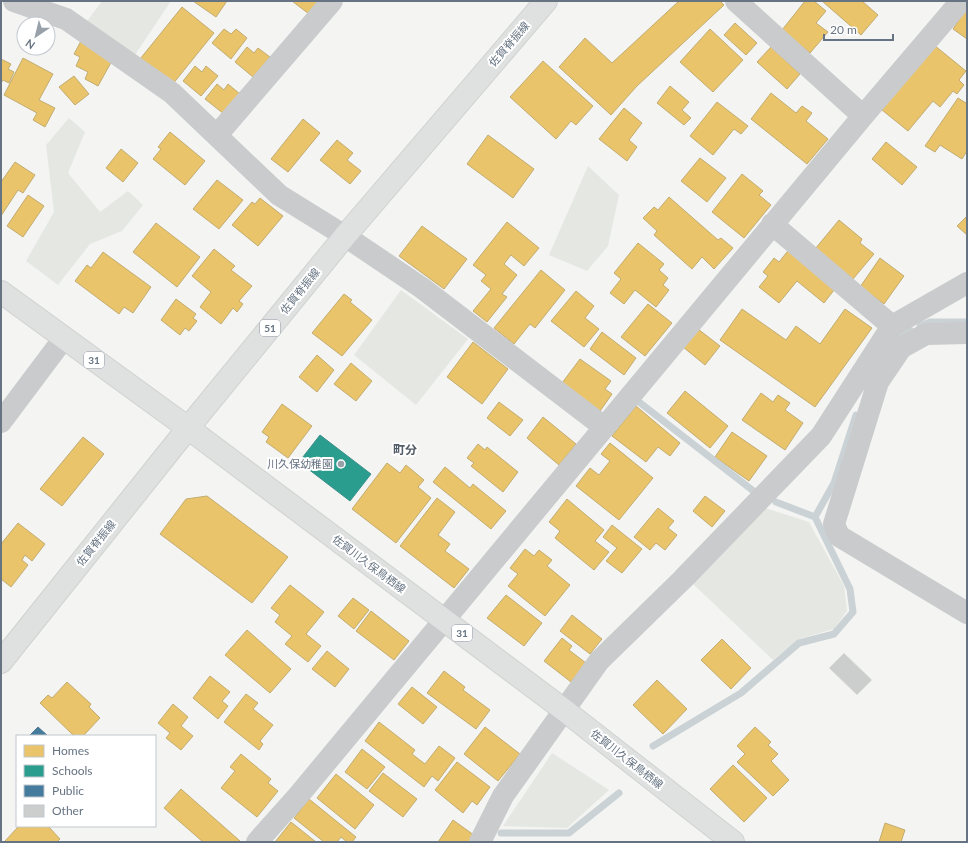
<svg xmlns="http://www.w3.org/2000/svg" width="968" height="843" viewBox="0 0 968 843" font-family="Lato,'Noto Sans JP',sans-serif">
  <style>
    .green { fill: #e4e7e2 }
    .homes { fill: #e9c46a; stroke: #c2ac71 }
    .schools { fill: #2a9d8f; stroke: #3c908b }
    .public { fill: #457b9d; stroke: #4f7995 }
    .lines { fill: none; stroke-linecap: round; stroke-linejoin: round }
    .stream { stroke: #cbd2d5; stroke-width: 7 }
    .building { fill: #cccece; stroke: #e4e4e3 }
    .major-casing { stroke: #d0d1d1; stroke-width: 24 }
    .minor { stroke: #cacbcd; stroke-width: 22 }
    .major { stroke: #dfe0e0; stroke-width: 22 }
    .poi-dot { fill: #98a0aa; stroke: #fff; stroke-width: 1.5 }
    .labels { text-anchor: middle; stroke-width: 4; stroke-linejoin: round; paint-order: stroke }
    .shield { fill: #fff; stroke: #949da8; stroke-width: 1 }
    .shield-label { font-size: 10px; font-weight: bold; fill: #667382 }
    .street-label { font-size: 11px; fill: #667382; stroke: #fff }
    .poi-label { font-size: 11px; fill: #667382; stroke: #fff; text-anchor: end }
    .neighbourhood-label { font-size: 12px; font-weight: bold; fill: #535d68; stroke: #fff }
  </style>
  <rect width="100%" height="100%" fill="#f4f5f3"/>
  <path class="green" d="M102,1H171L133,58L85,24Z
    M69,118L85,132L68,173L100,212L128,191L143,205L122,231L90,244L58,285L26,261L54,212L46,145Z
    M588,166L619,195L608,246L587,271L549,255Z
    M401,290L468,339L416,405L354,355Z
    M762,507L809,522L844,586L847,611L834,629L799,639L773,660L690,581Z
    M552,753L609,790L567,828L503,826Z"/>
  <path class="homes" d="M193,1H227L216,17Z
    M292,1H319L309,14Z
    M679,1H720L724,5L637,86L611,115L559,67L585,38L612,63Z
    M805,1H814L826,11L816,23L828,32L810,53L782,30Z
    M822,1H862L878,15L861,35Z
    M182,7L214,33L172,85L140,59Z
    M966,9H967V39L953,29Z
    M735,23L757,43L746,55L724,35Z
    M224,29L231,34L236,29L247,38L231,59L212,43Z
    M710,29L743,60L713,92L680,62Z
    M81,41L113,59L98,86L85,79L88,72L76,66L80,57L74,54Z
    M934,45L966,71L959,80L964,85L957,94L953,91L940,107L933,101L908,131L882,110Z
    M247,47L254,53L258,48L270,57L253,77L235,62Z
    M771,47L800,74L787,89L757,62Z
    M23,58L53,74L39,100L55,108L45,127L33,120L37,113L4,95Z
    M1,59L11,64L8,69L14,72L9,83L3,80L1,83Z
    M543,61L593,106L576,125L571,121L556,139L510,97Z
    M195,66L202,72L206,66L218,76L201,96L183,81Z
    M74,76L89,94L75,105L59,87Z
    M217,84L224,90L228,84L240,94L224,114L205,99Z
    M670,86L689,102L682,110L691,118L684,125L657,103Z
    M771,93L796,113L802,106L812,113L806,121L828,139L807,164L751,119Z
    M958,98L966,103L967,101V151L962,159L940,145L935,152L925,146Z
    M717,102L748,126L741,134L734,129L713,155L690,136Z
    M624,108L642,123L629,140L637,147L627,161L599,139Z
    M303,119L320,133L288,172L271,159Z
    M170,132L205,161L185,185L153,159L161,149L158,147Z
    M488,135L534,169L513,198L467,164Z
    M337,140L353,153L347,160L361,171L350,184L320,160Z
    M886,142L917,167L902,185L872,159Z
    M121,149L138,163L123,182L106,168Z
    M700,158L726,178L707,202L681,181Z
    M15,162L35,175L23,193L18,190L1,216V182Z
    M742,174L763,191L759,195L771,205L744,238L712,212Z
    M217,180L243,200L219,229L193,209Z
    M28,195L44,206L23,237L7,226Z
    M669,197L718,240L721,238L733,248L714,269L702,257L692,269L654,235L657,231L643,218L654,207L658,210Z
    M260,198L283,216L258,246L232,225L252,202L255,204Z
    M967,216V235L957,226Z
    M839,220L862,239L860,243L874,254L853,279L815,249Z
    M507,222L539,248L524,266L511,255L504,264L517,275L502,294L507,297L487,322L473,311L491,289L481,281L486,275L473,265Z
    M156,223L200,257L177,287L133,252Z
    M422,226L467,259L444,289L399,256Z
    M638,243L664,264L659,270L668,278L663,285L669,290L656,307L635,290L624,304L610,293L621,279L614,273Z
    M791,247L838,285L824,303L797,281L779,303L759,287L768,276L763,272L774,258L779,262Z
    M214,249L235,266L231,270L252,286L239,301L243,304L237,312L233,308L221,324L200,307L211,292L192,276Z
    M103,252L151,287L133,313L124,307L119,314L75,281L87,265L91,268Z
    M880,258L904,276L884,304L860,287Z
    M541,270L565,290L535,328L530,324L514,344L494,328Z
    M576,291L594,306L585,318L599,329L584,347L551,321Z
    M344,294L352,300L350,302L372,320L342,356L312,333Z
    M176,299L196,314L193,318L197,321L189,331L185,328L180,335L161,320Z
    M648,304L672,323L645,356L621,337Z
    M742,309L786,340L796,326L820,344L845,309L872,328L815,407L720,340Z
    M698,329L720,346L705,365L683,347Z
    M602,332L636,358L624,375L590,349Z
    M473,342L508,369L482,404L447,377Z
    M317,355L334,370L317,392L299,377Z
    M580,359L611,381L605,389L612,394L598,414L562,383Z
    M351,363L372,381L356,401L334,384Z
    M685,391L728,426L710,448L667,413Z
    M761,393L773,402L778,395L790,403L785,410L803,423L785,450L742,420Z
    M499,402L523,420L510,436L487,418Z
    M282,404L312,426L288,458L266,442L269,437L262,432Z
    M636,406L680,443L670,456L658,447L646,462L612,436Z
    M543,417L576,444L559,465L527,438Z
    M732,432L767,456L749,481L715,457Z
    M83,437L104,454L62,506L40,489Z
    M610,443L653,478L619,520L576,486L590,468L599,475L610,461L601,454Z
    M478,444L485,450L487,447L518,472L503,492L471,466L474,463L467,458Z
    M387,463L400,473L406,465L424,480L418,487L431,498L396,543L352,509Z
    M445,467L470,488L473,484L506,511L491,529L433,482Z
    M207,496L288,557L252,603L160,534L186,499Z
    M705,496L725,511L712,527L693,511Z
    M437,498L455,512L438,535L450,544L445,551L469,569L454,588L400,546Z
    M567,499L604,530L595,541L609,552L594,570L555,538L560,531L549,522Z
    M658,508L674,521L668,528L677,535L665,550L656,543L650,550L634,537Z
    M18,523L45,544L32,561L25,555L22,560L28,565L11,587L1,579V544Z
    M612,525L642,549L622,573L606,561L617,548L603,537Z
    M525,549L534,556L539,550L552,560L547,566L570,585L545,616L508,586L518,574L510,568Z
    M290,585L324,612L306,634L321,646L308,662L285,644L292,636L275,622L280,615L271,608Z
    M506,595L542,623L524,646L487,618Z
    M353,598L369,610L354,629L338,616Z
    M371,611L409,641L394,660L356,631Z
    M572,615L602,639L590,654L560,631Z
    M247,630L291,669L270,693L225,655Z
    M562,638L572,646L569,650L586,663L571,682L544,661Z
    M722,639L751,668L731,689L701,660Z
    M327,651L349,669L335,687L312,669Z
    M444,671L465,687L463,690L490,710L476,729L427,693Z
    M210,676L230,692L222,701L228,706L218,719L193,698Z
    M657,680L687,709L663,734L633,705Z
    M67,682L91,704L89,707L100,718L83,736H74L40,703L48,695L52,698Z
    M412,687L437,707L423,724L398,704Z
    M246,694L258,703L253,709L273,725L260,741L263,744L259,750L224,722Z
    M173,704L188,717L181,726L193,736L181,750L166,738L170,733L158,723Z
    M379,722L415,750L412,754L425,764L439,746L455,758L438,781L432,776L424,787L365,741Z
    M485,727L520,754L498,781L464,754Z
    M755,727L771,742L768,745L778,754L771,761L789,780L773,796L737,762L745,754L737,746Z
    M362,749L385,767L367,789L345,772Z
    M241,754L271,779L268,783L278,791L257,817L221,788L235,771L230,767Z
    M457,762L490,787L477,805L472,801L463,813L435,790Z
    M733,765L767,798L744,822L710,789Z
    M383,773L417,799L403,817L369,791Z
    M336,774L374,805L355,829L317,798Z
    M181,789L240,841L239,842H203L164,808Z
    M309,799L356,837L352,842H347L341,837L337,842H324L294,818Z
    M453,820L478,838L476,842H438Z
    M291,822L316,842H275Z
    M885,823L905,830L901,842H879Z
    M19,826H48L60,839L57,842H4Z"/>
  <path class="schools" d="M320,435L371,474L350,501L299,462Z"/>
  <path class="public" d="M38,727L48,736H29Z"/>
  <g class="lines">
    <path class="stream" d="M920,326L930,322H967
      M893,345L899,336L911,331
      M639,402L756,493
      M776,502L815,517
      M653,746L741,693L799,643L834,634L853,612L850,589L815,517L834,483L856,415
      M501,833H569L619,793"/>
  </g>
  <path class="building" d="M844,653L872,680L857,695L829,668Z"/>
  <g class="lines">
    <defs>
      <path id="major" d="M1,292L188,428L564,710L733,842
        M1,662L188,428L345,236L546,1"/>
    </defs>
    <use href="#major" class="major-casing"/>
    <path class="minor" d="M14,1L66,19L172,93L279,195L345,236L422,288L604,427
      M736,1L863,116
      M217,135L332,1
      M772,224L892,326
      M967,333L926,334L901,348L878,382L834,524L839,536L967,613
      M1,422L64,338
      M257,842L298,796L863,116L961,1
      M480,842L503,796L599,661L683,579L821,436L892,326L967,283"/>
    <use href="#major" class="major"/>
  </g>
  <circle class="poi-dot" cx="341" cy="464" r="4"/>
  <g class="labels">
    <g class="shield">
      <rect x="260" y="320" width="20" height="16" rx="3"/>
      <rect x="84" y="352" width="20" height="16" rx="3"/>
      <rect x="452" y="625" width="20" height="16" rx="3"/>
    </g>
    <g class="shield-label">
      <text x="270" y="332">51</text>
      <text x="94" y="364">31</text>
      <text x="462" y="637">31</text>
    </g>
    <g class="street-label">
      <text transform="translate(509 44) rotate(-49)" y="4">佐賀脊振線</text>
      <text transform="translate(300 291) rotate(-51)" y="4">佐賀脊振線</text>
      <text transform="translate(96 543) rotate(-51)" y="4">佐賀脊振線</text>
      <text transform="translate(369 564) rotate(37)" y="4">佐賀川久保鳥栖線</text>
      <text transform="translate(627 759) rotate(38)" y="4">佐賀川久保鳥栖線</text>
    </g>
    <g class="poi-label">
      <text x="333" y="468">川久保幼稚園</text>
    </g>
    <g class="neighbourhood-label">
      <text x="405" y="454">町分</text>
    </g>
  </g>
  <rect width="968" height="843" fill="none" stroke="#667382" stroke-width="4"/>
  <rect x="16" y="735" width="140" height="92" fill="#ffffff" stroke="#c2c7cd"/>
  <rect x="24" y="745" width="20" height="12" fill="#e9c46a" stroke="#c2c7cd"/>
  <text x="52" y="755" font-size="12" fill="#667382">Homes</text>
  <rect x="24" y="765" width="20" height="12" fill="#2a9d8f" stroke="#c2c7cd"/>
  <text x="52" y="775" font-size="12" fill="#667382">Schools</text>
  <rect x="24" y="785" width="20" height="12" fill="#457b9d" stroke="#c2c7cd"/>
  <text x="52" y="795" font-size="12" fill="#667382">Public</text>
  <rect x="24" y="805" width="20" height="12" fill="#cccece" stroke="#c2c7cd"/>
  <text x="52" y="815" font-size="12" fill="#667382">Other</text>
  <g transform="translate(36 36) rotate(215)"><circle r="19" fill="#ffffff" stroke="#c2c7cd"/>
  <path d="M0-3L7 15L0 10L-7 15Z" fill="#98a0aa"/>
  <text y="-6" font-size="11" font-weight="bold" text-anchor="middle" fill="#667382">N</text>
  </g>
  <path d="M824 34v6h69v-6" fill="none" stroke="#667382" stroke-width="2"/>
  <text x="830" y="34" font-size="12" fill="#667382" stroke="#ffffff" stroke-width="3" paint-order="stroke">20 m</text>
</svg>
